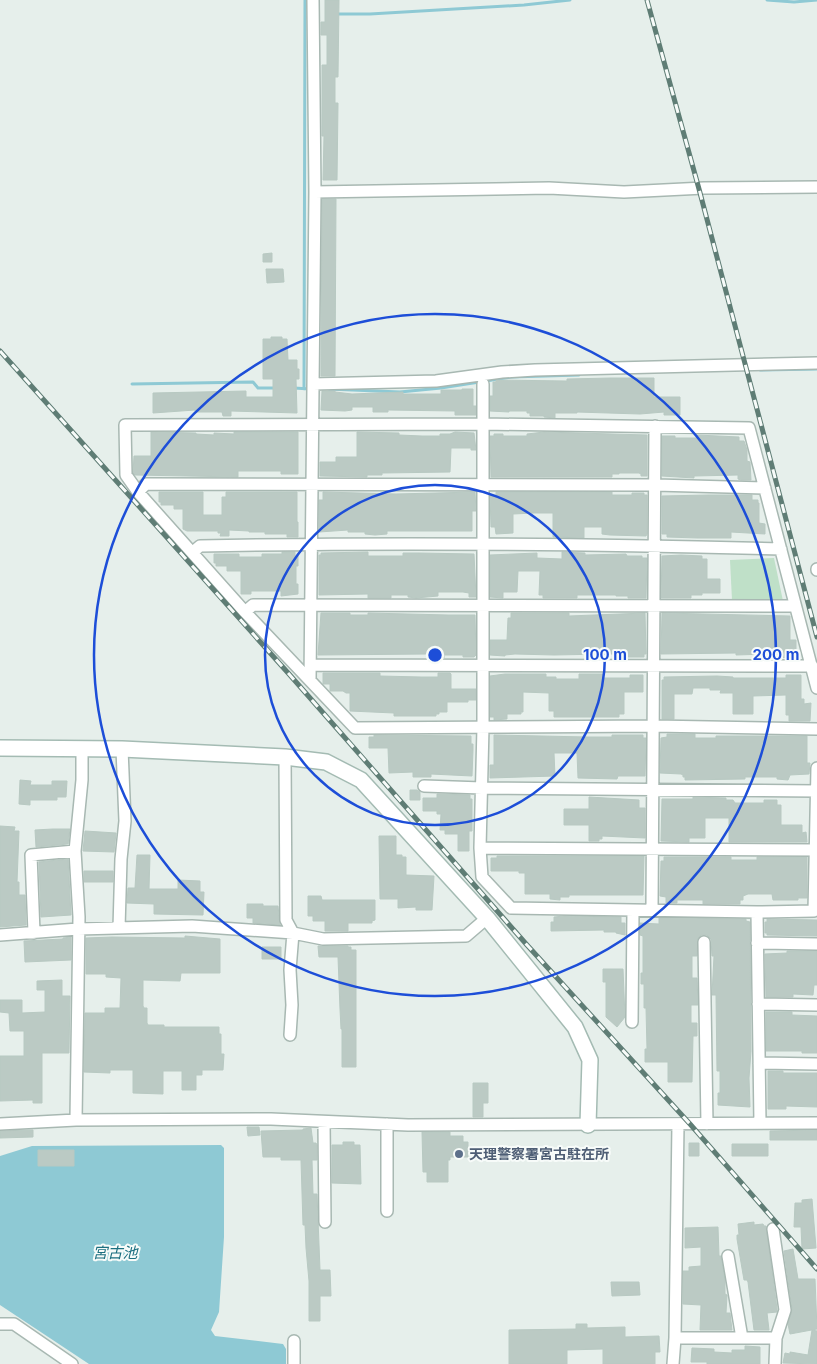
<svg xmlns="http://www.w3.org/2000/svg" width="817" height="1364" viewBox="0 0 817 1364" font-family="Inter,'Noto Sans JP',sans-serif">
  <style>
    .green { fill: #bfe0c8 }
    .water { fill: #8ec9d4 }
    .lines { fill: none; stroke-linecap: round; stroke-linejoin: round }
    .stream { stroke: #8ec9d4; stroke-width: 3 }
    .building { fill: #bbcac4; stroke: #b8c9c2 }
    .street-casing { stroke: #a8b8b2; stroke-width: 14 }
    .secondary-casing { stroke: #a4bbb3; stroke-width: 18 }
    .street { stroke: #fff; stroke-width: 11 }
    .secondary { stroke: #fff; stroke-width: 15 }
    .rail-casing { stroke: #5f7d75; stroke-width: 5 }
    .rail { stroke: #f7fbf9; stroke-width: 3; stroke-dasharray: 9; stroke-linecap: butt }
    .ring { fill: none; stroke: #1d4ed8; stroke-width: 2.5 }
    .service-dot { fill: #5c6f8a; stroke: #f7fbf9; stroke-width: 2 }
    .labels { text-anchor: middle; stroke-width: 4; stroke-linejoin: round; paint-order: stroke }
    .service-label { font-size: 14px; font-weight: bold; fill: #4e5e75; stroke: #f7fbf9; text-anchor: start }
    .water-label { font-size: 15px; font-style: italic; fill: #1c6f80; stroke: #f7fbf9 }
    .centre { fill: #1d4ed8; stroke: #f7fbf9; stroke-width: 2.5 }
    .ring-label { font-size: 15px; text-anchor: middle; font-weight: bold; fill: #1d4ed8; stroke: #f7fbf9; stroke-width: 4; stroke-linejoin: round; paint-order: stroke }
  </style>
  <rect width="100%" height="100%" fill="#e6efeb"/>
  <path class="green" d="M774,558L783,601L732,600L730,560Z"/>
  <path class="water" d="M221,1145L224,1148V1237L219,1312L211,1330L215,1336L283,1344L286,1349V1364H89L0,1305V1156L32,1146Z"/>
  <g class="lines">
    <path class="stream" d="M767,0L794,2L817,0
      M336,14H370L524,5L570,0
      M760,370L817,369
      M132,384L253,382L258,388H275
      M294,388L310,389
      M304,389L305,0
      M329,389L400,392L441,388L511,377L579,375"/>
  </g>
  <path class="building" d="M325,0H339L338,77H335V103H338L337,180H323L324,136H322V65H327V35H321V22H325Z
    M322,199H336L335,376H321Z
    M272,253V262H263V254Z
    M266,269H283L284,282L267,283Z
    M271,337H282V339H287L288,360H297V369H299V379H296L297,413L231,411V416H223L222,412H195V410L153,413V393L246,391V397H273V379H263V339H271Z
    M611,378H654V397H680V415H664V412L640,414L577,412V413H555V418L544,417V416H530V413H527V411H509V412L490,411V396H493V382H496V380L567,381V379Z
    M462,389H473V406H476V415H455V411L388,410V412H373V407H352V410L345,411L321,410L322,391H335V392L352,394L403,392V394H441V390H462Z
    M151,432L196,433V434L214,435V433L234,434V432H298V474H281V471H238V477L135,475L133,473L134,456H151Z
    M357,432L399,433V435L422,436H440V434H450L455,432L474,433L476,450H471V448H451L450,472L382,473V475H367V477L320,476V462H336V457H357Z
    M544,432L647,435V476H641V474L639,473H619V474H612V477H491L490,436H494V434H503V436H527V434Z
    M697,435L739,437V441H744L747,450V461L750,462L751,480H741L738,479V475L694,476V478L662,476V436H675V438H697Z
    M159,492H203V515H222V497H226V492H297V522H298V537H287V534H265V532H249V531L229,530V536H220L221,533H218V531H187L183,529V509H174V505H161V502H159Z
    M323,492L396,494L475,492L476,511H472V531H387V534L375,535L365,534V532H348V530L319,532V500H323Z
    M496,492H612V495H632V493H644V495H647V534L646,536L610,535L602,534V527H584V538L553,537V513H534L513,514V533L496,534L495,527H491L490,495H496Z
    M709,495H752V500H758V503H759V523L765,524V534L731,532V538H698L667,537V534H662V496Z
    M282,552H295V556H298V566H296V584H298V594L281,596V591H251V594H241V571H227V566H216V563H214V554H239V557H262V554H282Z
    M368,552V556H403V553H418L474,554L476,597H469V593L463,592H438V596L416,598L408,597V595H391V598H368V594L319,595V555H321V553Z
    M562,552L585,553V555L626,554L627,556H642V558H647L646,598H628V596H616V595H577V598H543V595H539L540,571H518L517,592H503V598L490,597V555L537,553V558L562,559Z
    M681,555L702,556V559H707V579H720V593H702V595H691V598H661L662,556Z
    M321,613H350V615H368V613L448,615H475L476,655L474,657H463V655H444V658H435V656H428V654L318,655Z
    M511,613H569V616L645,613L646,654H644V657H626V654H604L554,655L515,654L505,655V656L490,655V640H507L508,618H511Z
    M662,613L790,616V640H796V658L767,657V654L736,655V653L661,654Z
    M323,673H380V676L421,677H438V673H450L451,674V689H476V700H468V702H447V712H439V714H436V716H394V713L350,711V693H346L343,691H330V684H323Z
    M505,674H546V677H556V679H579V674H603V678H630V675H643V692H624V714H619V717H554V711H549V693L523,692V712H521V714H507V719L494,720V717H490V676Z
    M786,675H801V699H804V704L811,703L810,721H789V715H786V695L753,696V714H733V693H720L721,690H710V688H693L692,694H674V719H662V680H664V677L717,676L733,677V678H786Z
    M667,734H695V738H716V736H807V763H810L809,774L790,775L788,780L777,779V777H745V779L685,780V777H683V775L681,774L660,773L661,738L667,737Z
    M374,735L471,736V744H473V750L472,776L431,774V777H413V772L389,773L388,748H369V737H374Z
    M494,735L587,737H612V735H643V738H646L645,776H618L617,779L578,778L577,753H554L555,776L490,778V765H494Z
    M20,780L31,781L30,785H52V781H67L66,797H57V800H30V805L19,804Z
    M410,790H417L420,792V800H410Z
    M437,794L470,795V799H472V831H469V851H458V834H445V830H440L441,814H437V811H423V798H437Z
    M589,797L639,800V808H645V838L602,836V839H599V841H589V825H564V809H589Z
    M693,797L726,798V800H733L735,803H764V800H777V805H781V825H802V833L806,832L807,842H729V818H705V838H689V842L661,841L662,799H693Z
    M0,826L15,827L14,831H19L17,882H19V895H25L26,925L0,927Z
    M53,829H70L68,844L36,847L35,830Z
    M85,831L116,833L114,852L83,851Z
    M379,836H396V855H402V857H406V875L434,876L432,910H416V907L398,908V899H380Z
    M137,855H150L149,889H178V880L200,881V892H204L203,915L154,914V904L127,903L128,888H135Z
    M497,856H644L643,895H569V897H560V900L550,899V894H525V873H519V871H491V858H497Z
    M664,857H731V860H757V857H807V898H798V900H773L772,894H748L743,896V900H740V904H703V900H677V903H666V897L660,896L661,861H664Z
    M68,859L71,915L41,917L39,862Z
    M84,871H113V882H84Z
    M308,896H321L322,900H375V920L372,921V923H348V931H325V921H313V916H308Z
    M247,904H263V906H278L280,925L253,923V918H247Z
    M564,916L621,917V923H625V935L616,933V932H604V930L551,931V922H554V917Z
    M659,918L746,919V921L750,922L751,1051L749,1078L750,1107L718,1105V1093H720V1071H717L716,995H712L714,956H712L711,939L707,935H701L698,938L697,956H692V978H697L698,1005H691V1023H697V1036H693L692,1082H668V1062H645V1049H647L646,1008H644V984H641V973H643V936L640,935V923L659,924Z
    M767,919L817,920V936L767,935V933H765V922H767Z
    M185,936L220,939V973H181L180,981L143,980V1006L144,1008H147V1023L148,1025H164V1027H219V1034H221V1054H224L223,1070H202V1075H196V1090H182V1071H163V1094L133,1093V1070H110V1073L84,1072L85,1013H105V1008H120L121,978L106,977V974H86V938L112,937L185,938Z
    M71,937V960L25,962L24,941L63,939V938Z
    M318,946H348V947H351V950H356V1067H342V1029H341L340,1009L338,957H319Z
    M262,947H281V959H262Z
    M787,951H817V985H814L813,995L793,994V997H766L765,954L787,953Z
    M603,969H623L625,1017L617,1027L606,1017V982H603Z
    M62,980V996H70L69,1053H42V1103H33V1100L0,1101V1056H24V1031H10L9,1013L0,1012V1000H22V1013L45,1012V990H37V981Z
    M766,1012H792V1015L817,1016V1053H802V1051H766Z
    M768,1071H783V1073H817V1107L786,1106V1109H768Z
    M473,1083H488V1103H483V1117H473Z
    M247,1127H259L260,1135L248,1136Z
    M311,1128L313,1143H316L317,1145V1160H312L313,1194H317L320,1270H330L331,1296H320V1321H309V1281L306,1248L305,1225H303L301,1160H281V1157H263L261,1131L303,1130V1129Z
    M33,1130V1137L0,1138V1131Z
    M817,1130V1140H770V1131Z
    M422,1132H450V1136H463V1142H468V1157H450V1160H448V1182H427V1172H423Z
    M343,1142H354V1145H360L361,1184L332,1183V1145H343Z
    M689,1143H699V1156H689Z
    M732,1144H768V1156H732Z
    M38,1150H74V1166H38Z
    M812,1199L816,1248L802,1249L801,1227H794L795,1203H802V1200Z
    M754,1222V1225L763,1224L764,1226H766L777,1309V1312L767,1313L769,1330H754L748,1282L747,1280H744L737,1239V1235H739L738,1224Z
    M718,1227L719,1256H721L725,1280V1294L727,1295L726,1313H730L732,1330H700L701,1305L683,1304V1271H689V1267L701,1266V1247L685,1248V1228Z
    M793,1249L798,1279H815L817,1329L790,1334L788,1324L792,1309L784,1251Z
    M611,1282H639L640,1295L612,1296Z
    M576,1324H587V1328L625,1327V1337L659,1336L660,1352H655V1364H603V1349L567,1350V1364H509V1330L576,1329Z
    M812,1330L817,1331V1364L783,1363L785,1353L790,1354V1352L808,1355Z
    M745,1346L760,1347V1364H707V1362H691L692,1348L714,1349V1352L732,1353V1350H745Z"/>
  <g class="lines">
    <defs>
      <path id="street" d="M315,192L549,188L624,192L704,188L817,187
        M313,384L436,381L502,372L535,370L817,363
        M483,384V727L480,848L482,877L511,908L757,912L814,911L817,768
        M138,492L146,484L656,485L765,488
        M193,552L200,546C394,542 587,544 781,549
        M817,569V570
        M245,612L253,605L795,606
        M311,665L812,666
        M310,680L315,192L313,0
        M817,688L749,428L484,424L125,425L126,475L138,492L245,612L355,728L654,726L817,729
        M285,757L286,920L293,933L290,970L292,1005L290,1035
        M424,786L482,788L817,791
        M480,848L817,850
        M75,851L82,780V748
        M652,910L655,426
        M757,912L760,1123
        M119,928L121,859L125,821L122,749
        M34,933L31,855L75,851L79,917L76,1120
        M0,935L78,929L192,926L293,933L323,939L466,936L487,918
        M704,942L707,1124
        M757,943L817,944
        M758,1004L817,1005
        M632,1022L633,910
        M759,1063L817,1064
        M324,1122L325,1222
        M0,1124L76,1120L271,1119L408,1125L817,1123
        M387,1211V1124
        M773,1229L785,1310L776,1338L775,1364
        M728,1256L742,1338
        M0,1324H14L72,1364
        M675,1338H776
        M294,1341V1364
        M673,1364L675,1338L678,1124"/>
      <path id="secondary" d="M0,748L122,749L285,757L326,762L361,780L487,918L575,1027L590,1060L588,1125"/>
    </defs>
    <use href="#street" class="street-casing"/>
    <use href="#secondary" class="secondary-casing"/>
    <use href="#street" class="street"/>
    <use href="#secondary" class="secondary"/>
    <defs>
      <path id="rail" d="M647,0L699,189L817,637
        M0,351L289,674L527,945L690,1124L817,1269"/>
    </defs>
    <use href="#rail" class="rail-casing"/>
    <use href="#rail" class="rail"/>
  </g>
  <g class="ring">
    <circle cx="435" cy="655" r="170"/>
    <circle cx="435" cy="655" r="341"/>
  </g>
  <circle class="service-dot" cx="459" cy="1154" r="5"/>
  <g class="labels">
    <g class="service-label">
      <text x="469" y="1159">天理警察署宮古駐在所</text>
    </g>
    <g class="water-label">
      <text x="115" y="1258">宮古池</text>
    </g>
  </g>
  <circle cx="435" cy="655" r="8" class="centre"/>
  <g class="ring-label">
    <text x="605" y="660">100 m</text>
    <text x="776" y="660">200 m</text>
  </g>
</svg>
